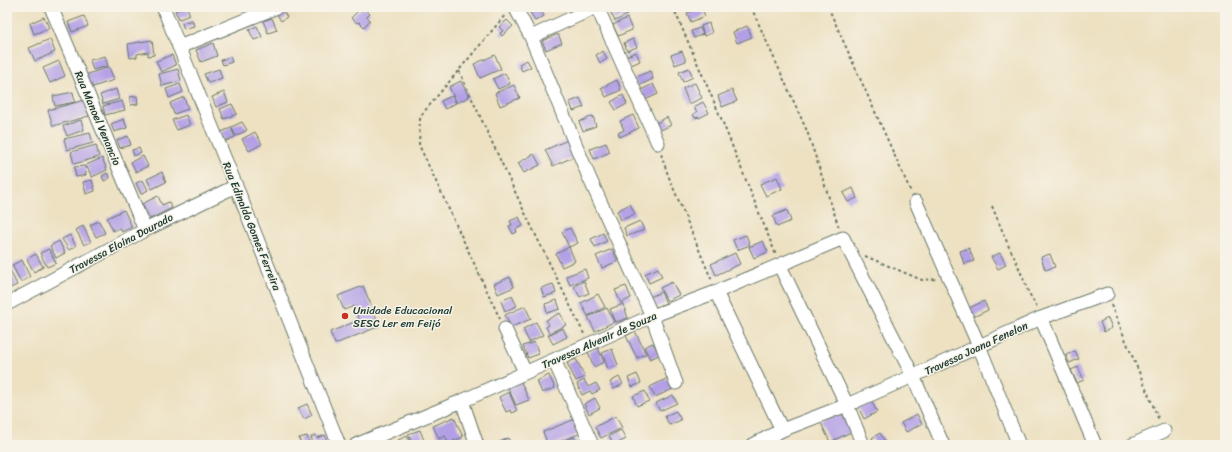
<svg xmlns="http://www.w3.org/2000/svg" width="1232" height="452" viewBox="0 0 1232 452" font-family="Sriracha,sans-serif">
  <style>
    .building { fill: #b29fe6 }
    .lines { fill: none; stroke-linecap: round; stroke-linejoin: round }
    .minor-casing { stroke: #677666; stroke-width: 15 }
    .path { stroke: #677666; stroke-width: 2; stroke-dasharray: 3 3; stroke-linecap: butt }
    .minor { stroke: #fff; stroke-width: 13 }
    .poi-dot { fill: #c8321e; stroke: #f7f3e8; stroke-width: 1.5 }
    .labels { text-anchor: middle; stroke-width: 3; stroke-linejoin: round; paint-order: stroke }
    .street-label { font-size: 11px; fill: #1f3d34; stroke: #f7f3e8 }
    .poi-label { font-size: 11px; fill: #1f3d34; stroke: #f7f3e8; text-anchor: start }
  </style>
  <rect width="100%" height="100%" fill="#f7f3e8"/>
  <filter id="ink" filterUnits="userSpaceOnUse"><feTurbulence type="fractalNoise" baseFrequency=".025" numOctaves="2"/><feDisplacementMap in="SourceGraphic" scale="8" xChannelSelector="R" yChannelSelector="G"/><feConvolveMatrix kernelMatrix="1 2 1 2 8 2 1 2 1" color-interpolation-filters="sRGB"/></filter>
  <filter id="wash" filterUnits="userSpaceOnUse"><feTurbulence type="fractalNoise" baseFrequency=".012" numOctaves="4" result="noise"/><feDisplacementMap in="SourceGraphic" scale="16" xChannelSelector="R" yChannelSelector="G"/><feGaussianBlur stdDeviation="0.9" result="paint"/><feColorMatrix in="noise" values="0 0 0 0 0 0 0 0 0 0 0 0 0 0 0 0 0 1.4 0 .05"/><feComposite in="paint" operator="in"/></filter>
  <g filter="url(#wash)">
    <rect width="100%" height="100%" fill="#ede1c2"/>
    <g id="blocks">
      <path class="building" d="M184,7H187L190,15L179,19L175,11Z
        M362,7L370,14L367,17L370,20L364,27L359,22L357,23L351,18Z
        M534,7H539L544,16L535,21L529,10Z
        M608,7H623L627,15L615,21Z
        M701,7L705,16L691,22L687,13Z
        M283,11L287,17L281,21L277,14Z
        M84,16L88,26L72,32L68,22Z
        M44,17L49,28L34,34L30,23Z
        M272,18L277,30L268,33L263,21Z
        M627,18L632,30L618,36L613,25Z
        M192,20L194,26L184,29L182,23Z
        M507,20L513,26L502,36L500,33L503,31L499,27Z
        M709,23L712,33L704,36L701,26Z
        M257,26L262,37L254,40L249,30Z
        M747,26L752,37L737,43L733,32Z
        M700,28L703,34L694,38L691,31Z
        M558,34L562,43L546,50L542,41Z
        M50,39L55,52L35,61L29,48Z
        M633,39L637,47L627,51L624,43Z
        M152,40L154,55L148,56V52L137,54V57L130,58L128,44Z
        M213,43L217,56L201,62L196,50Z
        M603,51L607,59L600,63L596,55Z
        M682,51L686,61L675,65L671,55Z
        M636,52L640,61L629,66L625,57Z
        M172,55L176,65L161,72L156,61Z
        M495,55L501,69L480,78L474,64Z
        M105,56L108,66L93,70L90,60Z
        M230,57L232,62L223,65L221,60Z
        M527,60L531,67L522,71L519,64Z
        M59,61L65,76L50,83L43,68Z
        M109,67L114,80L90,88L85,75Z
        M689,68L693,77L683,82L679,72Z
        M178,69L181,81L162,86L159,74Z
        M219,69L222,78L208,83L204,74Z
        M650,71L653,79L638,86L634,78Z
        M505,73L510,84L498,89L493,79Z
        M617,80L621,90L606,97L601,88Z
        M461,81L469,97L457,103L449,87Z
        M695,83L702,98L689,104L683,88Z
        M180,84L183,92L169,98L166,89Z
        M653,84L658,94L645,100L641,90Z
        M514,85L520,98L500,106L495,93Z
        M116,89L119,99L103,104L100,95Z
        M732,90L737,101L722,107L718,96Z
        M73,92L75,102L55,106L53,96Z
        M224,92L228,102L216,107L212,97Z
        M623,95L627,104L616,110L611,102Z
        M137,96L138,104L131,105L130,97Z
        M452,96L456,103L445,109L441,101Z
        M184,97L188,109L174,114L170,103Z
        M580,98L584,107L573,111L570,102Z
        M85,100L89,116L53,126L48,110Z
        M122,101L125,110L105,115L103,106Z
        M703,102L709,113L699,118V117L695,118L693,114L697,112L694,107Z
        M232,104L237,114L224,119L220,109Z
        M186,115L190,125L177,130L172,120Z
        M633,115L639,128L620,137L618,133L624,130L620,121Z
        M593,116L596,126L583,131L579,122Z
        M667,117L671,125L659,131L655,124Z
        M124,119L127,128L114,132L111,124Z
        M81,120L84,130L67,136L63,126Z
        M242,122L247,130L236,136L231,127Z
        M231,128L235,137L226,141L221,132Z
        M255,132L262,144L249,151L242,139Z
        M90,133L93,143L67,150L64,139Z
        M128,136L131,145L120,148L117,140Z
        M570,139L578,155L553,166L545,150Z
        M606,143L610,152L594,159L590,149Z
        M96,145L99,157L74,164L71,152Z
        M139,148L141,153L134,156L132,150Z
        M534,154L540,165L524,173L518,163Z
        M143,156L148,166L136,172L131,162Z
        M102,158L107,170L92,177L86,165Z
        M85,166L86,175L76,177L74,167Z
        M162,172L166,182L152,189L147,179Z
        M107,173L110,178L104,181L102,176Z
        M777,177L782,189L766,196L760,184Z
        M92,180L95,191L86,194L83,182Z
        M143,180L148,190L141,194L136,183Z
        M853,188L857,198L848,202L843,193Z
        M158,196L162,205L169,202L172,208L150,219L142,204Z
        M630,204L635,214L621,220L617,211Z
        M124,210L132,227L122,232L120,228L113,231L107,218Z
        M787,210L791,221L777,227L773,216Z
        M519,217L523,226L516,229L517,232L513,234L509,226L512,225L510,221Z
        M99,221L105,233L96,237L90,225Z
        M640,221L644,230L627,236L624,228Z
        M83,226L91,242L84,245L76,230Z
        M570,228L578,243L569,247L562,232Z
        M603,233L607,241L595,247L591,239Z
        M70,235L76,246L69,250L62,239Z
        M746,235L750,245L737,250L733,240Z
        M59,241L65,253L56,258L50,246Z
        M763,241L768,252L754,258L749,247Z
        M569,247L575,261L562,267L556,254Z
        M969,248L974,261L964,264L960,251Z
        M49,249L56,263L47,267L40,253Z
        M612,249L618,261L602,268L596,256Z
        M735,253L740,264L716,275L711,264Z
        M1000,253L1006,265L998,269L991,257Z
        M36,254L43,267L34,272L27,259Z
        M1050,254L1055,267L1045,270L1041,257Z
        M22,260L30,277L21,282L12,265Z
        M9,268L17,285L8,289L7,269Z
        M658,268L662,277L649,283L645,274Z
        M585,269L588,278L570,285L566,276Z
        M510,277L514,287L498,294L494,284Z
        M584,281L589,293L580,297L574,286Z
        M672,282L679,295L667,301L660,288Z
        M553,284L556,293L544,297L541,288Z
        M363,286L380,326L335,344L330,332L359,320L354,306L344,310L338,296Z
        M626,286L631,298L621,303L615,290Z
        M661,292L666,303L655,308L650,297Z
        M598,294L605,307L588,316L581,303Z
        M512,296L517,306L505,311L501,301Z
        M557,300L560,309L547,313L545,304Z
        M984,301L988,310L971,318L967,309Z
        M623,304L628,318L616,322L610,309Z
        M525,306L531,319L511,327L505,315Z
        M607,308L614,322L595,331L588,317Z
        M560,313L566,325L549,333L546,327L549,325L546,320Z
        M1108,318L1112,328L1104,332L1100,322Z
        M536,322L543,335L529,342L523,329Z
        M563,328L567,337L553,344L548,335Z
        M635,331L646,354L637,358L626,336Z
        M534,342L539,354L528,358L523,346Z
        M653,343L659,355L650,359L644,347Z
        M598,348L604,362L594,367L588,352Z
        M612,349L618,365L608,369L602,353Z
        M1075,351L1079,359L1069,363L1066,355Z
        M576,359L585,377L576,381L567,363Z
        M1078,367L1084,380L1077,383L1071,370Z
        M637,374L641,383L632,387L628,378Z
        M549,375L555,388L542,393L537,381Z
        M619,377L623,384L614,389L610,382Z
        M668,378L673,389L655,397L650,387Z
        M584,380L588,387L596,383L600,390L592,394L590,391L582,395L577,384Z
        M521,382L529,400L516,405L508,388Z
        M645,391L649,401L637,406L633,396Z
        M509,392L517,411L512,413L511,410L506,412L499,397Z
        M673,395L677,403L660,411L656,403Z
        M595,398L600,408L589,414L584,404Z
        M871,400L877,412L864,419L858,406Z
        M307,404L312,415L304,419L298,408Z
        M676,411L681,420L669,425L665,416Z
        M841,411L851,432L830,442L820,421Z
        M917,414L922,424L906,432L901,423Z
        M616,416L622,428L601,438L595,427Z
        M454,417L463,437L449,443L445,436L439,439L433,426Z
        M575,419L581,433L552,445H548L543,432Z
        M420,430L425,443L421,445H413L408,434Z
        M621,430L626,439L614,445L609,436Z
        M880,433L887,445H876L872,438Z
        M316,435L317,438L325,435L328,445H314L311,437Z
        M307,436L310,445H301L299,438Z
        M407,436L411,445H400L398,440Z
        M574,437L578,445H556Z
        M508,438L512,445H493Z"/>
    </g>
  </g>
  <g filter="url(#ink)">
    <use href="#blocks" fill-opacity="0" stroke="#677666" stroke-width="1"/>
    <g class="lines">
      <defs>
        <path id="minor" d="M51,7L145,230
          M163,7L236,186L339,445
          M515,7L531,37L589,177L652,316L676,383
          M597,7L658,143
          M531,37L596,7
          M179,47L277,7
          M916,202L979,346L1019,445
          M780,266L847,405L863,445
          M716,292L782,430
          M7,304L145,230L236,186
          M1041,318L1095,445
          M505,329L525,372
          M554,360L592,445
          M462,401L477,445
          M356,445L462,401L652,316L716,292L843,238L913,376L943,445
          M753,445L782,430L847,405L913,376L1041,318L1107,294
          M1132,445L1164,431"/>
      </defs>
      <use href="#minor" class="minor-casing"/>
      <path class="path" d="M673,7L721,118L776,255
        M751,7L807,131L839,228
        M828,7L911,192
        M459,71L523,209L584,334
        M661,154L668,175L712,281
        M992,206L1009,247L1017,263L1028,291L1037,308
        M865,256L922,280L938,279
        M1111,305L1159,420
        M500,319L419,145L420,119L423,113L506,14"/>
      <use href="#minor" class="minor"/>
    </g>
  </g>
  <circle class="poi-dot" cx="345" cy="316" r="4"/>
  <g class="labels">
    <g class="street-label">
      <text transform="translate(98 118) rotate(67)" y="4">Rua Manoel Venancio</text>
      <text transform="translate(252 226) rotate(68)" y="4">Rua Edinaldo Gomes Ferreira</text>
      <text transform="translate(121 243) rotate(-28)" y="4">Travessa Eloina Dourado</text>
      <text transform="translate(599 340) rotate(-24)" y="4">Travessa Alvenir de Souza</text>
      <text transform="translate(976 348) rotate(-25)" y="4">Travessa Joana Fenelon</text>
    </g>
    <g class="poi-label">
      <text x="353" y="314">Unidade Educacional<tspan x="353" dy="13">SESC Ler em Feijó</tspan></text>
    </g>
  </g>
  <rect width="1232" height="452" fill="none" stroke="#f7f3e8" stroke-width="24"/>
</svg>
